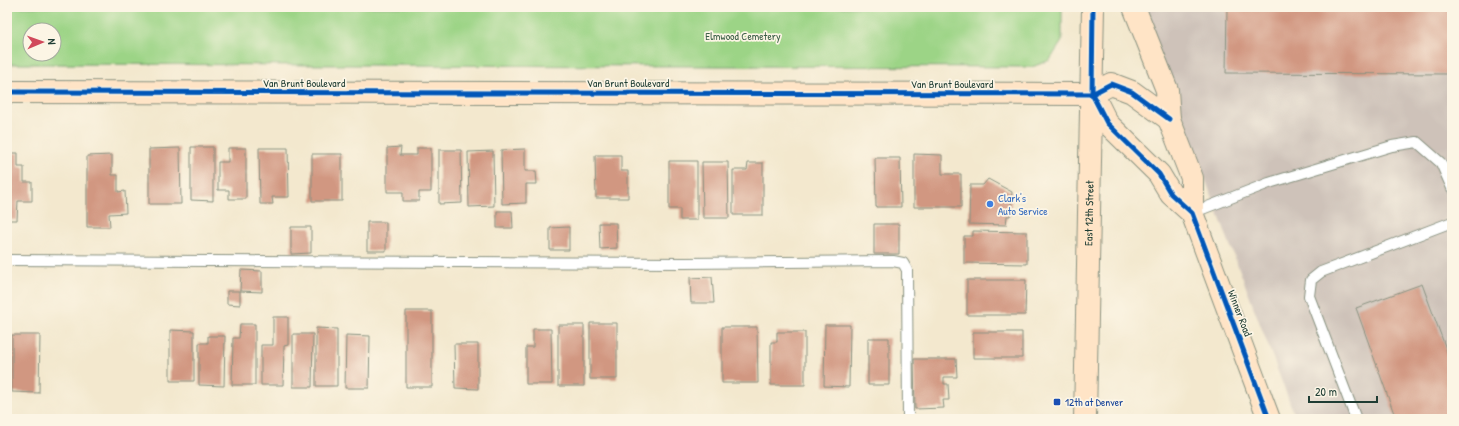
<svg xmlns="http://www.w3.org/2000/svg" width="1459" height="426" viewBox="0 0 1459 426" font-family="'Patrick Hand',sans-serif">
  <style>
    .industrial { fill: #cec2b9 }
    .green { fill: #9cd486; stroke: #5e885d; fill-rule: evenodd }
    .building { fill: #d19781 }
    .lines { fill: none; stroke-linecap: round; stroke-linejoin: round }
    .lane-casing { stroke: #899281; stroke-width: 12 }
    .secondary-casing { stroke: #899281; stroke-width: 24 }
    .lane { stroke: #fff; stroke-width: 10 }
    .secondary { stroke: #ffe4c6; stroke-width: 22 }
    .cycleway-casing { stroke: #fcf5e5; stroke-width: 8 }
    .cycleway { stroke: #0057b8; stroke-width: 5 }
    .shop-dot { fill: #3f7fe0; stroke: #fcf5e5; stroke-width: 1.5 }
    .transit-dot { fill: #1a4fb4; stroke: #fcf5e5; stroke-width: 1.5 }
    .labels { text-anchor: middle; stroke-width: 3.5; stroke-linejoin: round; paint-order: stroke }
    .park-label { font-size: 11px; fill: #385b44; stroke: #fcf5e5 }
    .street-label { font-size: 11px; fill: #1f3d34; stroke: #fcf5e5 }
    .shop-label { font-size: 11px; fill: #366cbe; stroke: #fcf5e5; text-anchor: start }
    .transit-label { font-size: 11px; fill: #164399; stroke: #fcf5e5; text-anchor: start }
  </style>
  <rect width="100%" height="100%" fill="#fcf5e5"/>
  <filter id="ink" filterUnits="userSpaceOnUse"><feTurbulence type="fractalNoise" baseFrequency=".025" numOctaves="2"/><feDisplacementMap in="SourceGraphic" scale="8" xChannelSelector="R" yChannelSelector="G"/><feConvolveMatrix kernelMatrix="1 2 1 2 8 2 1 2 1" color-interpolation-filters="sRGB"/></filter>
  <filter id="wash" filterUnits="userSpaceOnUse"><feTurbulence type="fractalNoise" baseFrequency=".012" numOctaves="4" result="noise"/><feDisplacementMap in="SourceGraphic" scale="16" xChannelSelector="R" yChannelSelector="G"/><feGaussianBlur stdDeviation="0.9" result="paint"/><feColorMatrix in="noise" values="0 0 0 0 0 0 0 0 0 0 0 0 0 0 0 0 0 1.4 0 .05"/><feComposite in="paint" operator="in"/></filter>
  <g filter="url(#wash)">
    <rect width="100%" height="100%" fill="#f3e8ce"/>
    <path class="industrial" d="M1142,7H1452V419H1296L1190,139Z"/>
    <path class="green" d="M7,7H1062V41L1050,60L1032,67L7,64ZM30,30H54V54H30Z"/>
    <g id="blocks">
      <path class="building" d="M1227,7H1452V74L1226,73Z
        M191,147H213V201L191,200Z
        M401,147L400,155H417V148H431V192H419V201H403V192H387V148Z
        M180,148L181,204H149V149Z
        M228,148H246V199H229V190H218V162H228Z
        M259,148H288L289,197H272L273,204H260Z
        M525,149V171H536L537,184H526V203L502,204L501,150Z
        M439,150H461L462,203L439,204Z
        M493,151L494,206L469,207L468,152Z
        M7,153H18V167H24V182H32V201H18L17,220H7Z
        M312,154H342V201H312Z
        M914,154L942,155V174H961V207H914Z
        M112,155V175H118V192L125,191L126,213L109,214L110,227H87V156Z
        M595,155H621V171H628V198H596Z
        M875,158H900L901,207H876Z
        M669,161H697V220H680V209H669Z
        M702,162H728L729,218H703Z
        M748,163H763V215H733V170H747Z
        M988,179L1012,192L1010,216H1007L1006,225L969,224L970,185H983Z
        M497,211H512L513,228H497Z
        M367,222H386V251H367Z
        M599,223H616L617,248L600,249Z
        M874,224H899V254H874Z
        M291,227H311V253L291,254Z
        M569,227V250H550V228Z
        M973,231L1027,232V264L964,263V236H973Z
        M241,270L262,271V292L240,291Z
        M712,277L714,303H691L690,278Z
        M967,280H1026L1025,315H967Z
        M1422,284L1452,365V419H1396L1356,308Z
        M227,291H240V305L227,304Z
        M406,311H432V387H406Z
        M273,317H288V345L284,346L283,385H261V345H273Z
        M590,323H617V379H590Z
        M240,324H255V385H232L233,338H239Z
        M558,325H584V386H558Z
        M825,325H850L849,387L824,386Z
        M722,327H757L758,383H722Z
        M316,328L337,329V386H316Z
        M533,329H551L552,384H526V347H533Z
        M170,330L194,331V381H170Z
        M777,332H805V385H771V342H777Z
        M973,332H1022V358H973Z
        M293,334H313L312,387H293Z
        M12,335H40L39,393L12,392Z
        M346,335L370,336L369,388H345Z
        M208,336H225L224,386L199,385V343H208Z
        M868,338H889V385H868Z
        M454,344H478V389L455,388Z
        M914,359H956L957,377H944V384H948L949,400H943L944,408L915,409Z"/>
    </g>
  </g>
  <g filter="url(#ink)">
    <use href="#blocks" fill-opacity="0" stroke="#899281" stroke-width="1"/>
    <g class="lines">
      <defs>
        <path id="lane" d="M1192,213L1269,183L1392,146L1417,142L1441,163L1452,188
          M7,260L684,263L893,261L903,263L907,270L908,419
          M1356,419L1309,296L1311,280L1321,272L1452,222"/>
        <g id="secondary">
          <path d="M1134,7L1167,90L1169,119L1192,178V213L1269,419"/>
          <path d="M7,92L1092,94L1111,84L1132,92L1169,119"/>
          <path d="M1093,95L1107,123L1159,174L1171,194L1192,213"/>
          <path id="s1" d="M1085,419L1093,7"/>
        </g>
      </defs>
      <use href="#lane" class="lane-casing"/>
      <use href="#secondary" class="secondary-casing"/>
      <use href="#lane" class="lane"/>
      <use href="#secondary" class="secondary"/>
      <defs>
        <path id="cycleway" d="M1093,7L1092,94L1107,123L1159,174L1171,194L1192,213L1269,419
          M7,92L1092,94L1111,84L1132,92L1169,119"/>
      </defs>
      <use href="#cycleway" class="cycleway-casing"/>
      <use href="#cycleway" class="cycleway"/>
    </g>
  </g>
  <circle class="shop-dot" cx="990" cy="204" r="4"/>
  <rect class="transit-dot" x="1053" y="398" width="8" height="8" rx="2"/>
  <g class="labels">
    <g class="park-label">
      <text x="743" y="40">Elmwood Cemetery</text>
    </g>
    <g class="street-label">
      <text x="304" y="87">Van Brunt Boulevard</text>
      <text x="628" y="87">Van Brunt Boulevard</text>
      <text x="952" y="88">Van Brunt Boulevard</text>
      <text dy="4" stroke="none"><textPath href="#s1" startOffset="206">East 12th Street</textPath></text>
      <text transform="translate(1240 313) rotate(69)" y="4">Winner Road</text>
    </g>
    <g class="shop-label">
      <text x="998" y="202">Clark's<tspan x="998" dy="13">Auto Service</tspan></text>
    </g>
    <g class="transit-label">
      <text x="1065" y="406">12th at Denver</text>
    </g>
  </g>
  <rect width="1459" height="426" fill="none" stroke="#fcf5e5" stroke-width="24"/>
  <g transform="translate(42 42) rotate(88)"><circle r="19" fill="#fcf5e5" stroke="#a4ab9e"/>
  <path d="M0-3L7 15L0 10L-7 15Z" fill="#d1495b"/>
  <text y="-6" font-size="11" font-weight="bold" text-anchor="middle" fill="#1f3d34">N</text>
  </g>
  <path d="M1309 396v6h68v-6" fill="none" stroke="#1f3d34" stroke-width="2"/>
  <text x="1315" y="396" font-size="12" fill="#1f3d34" stroke="#fcf5e5" stroke-width="3" paint-order="stroke">20 m</text>
</svg>
